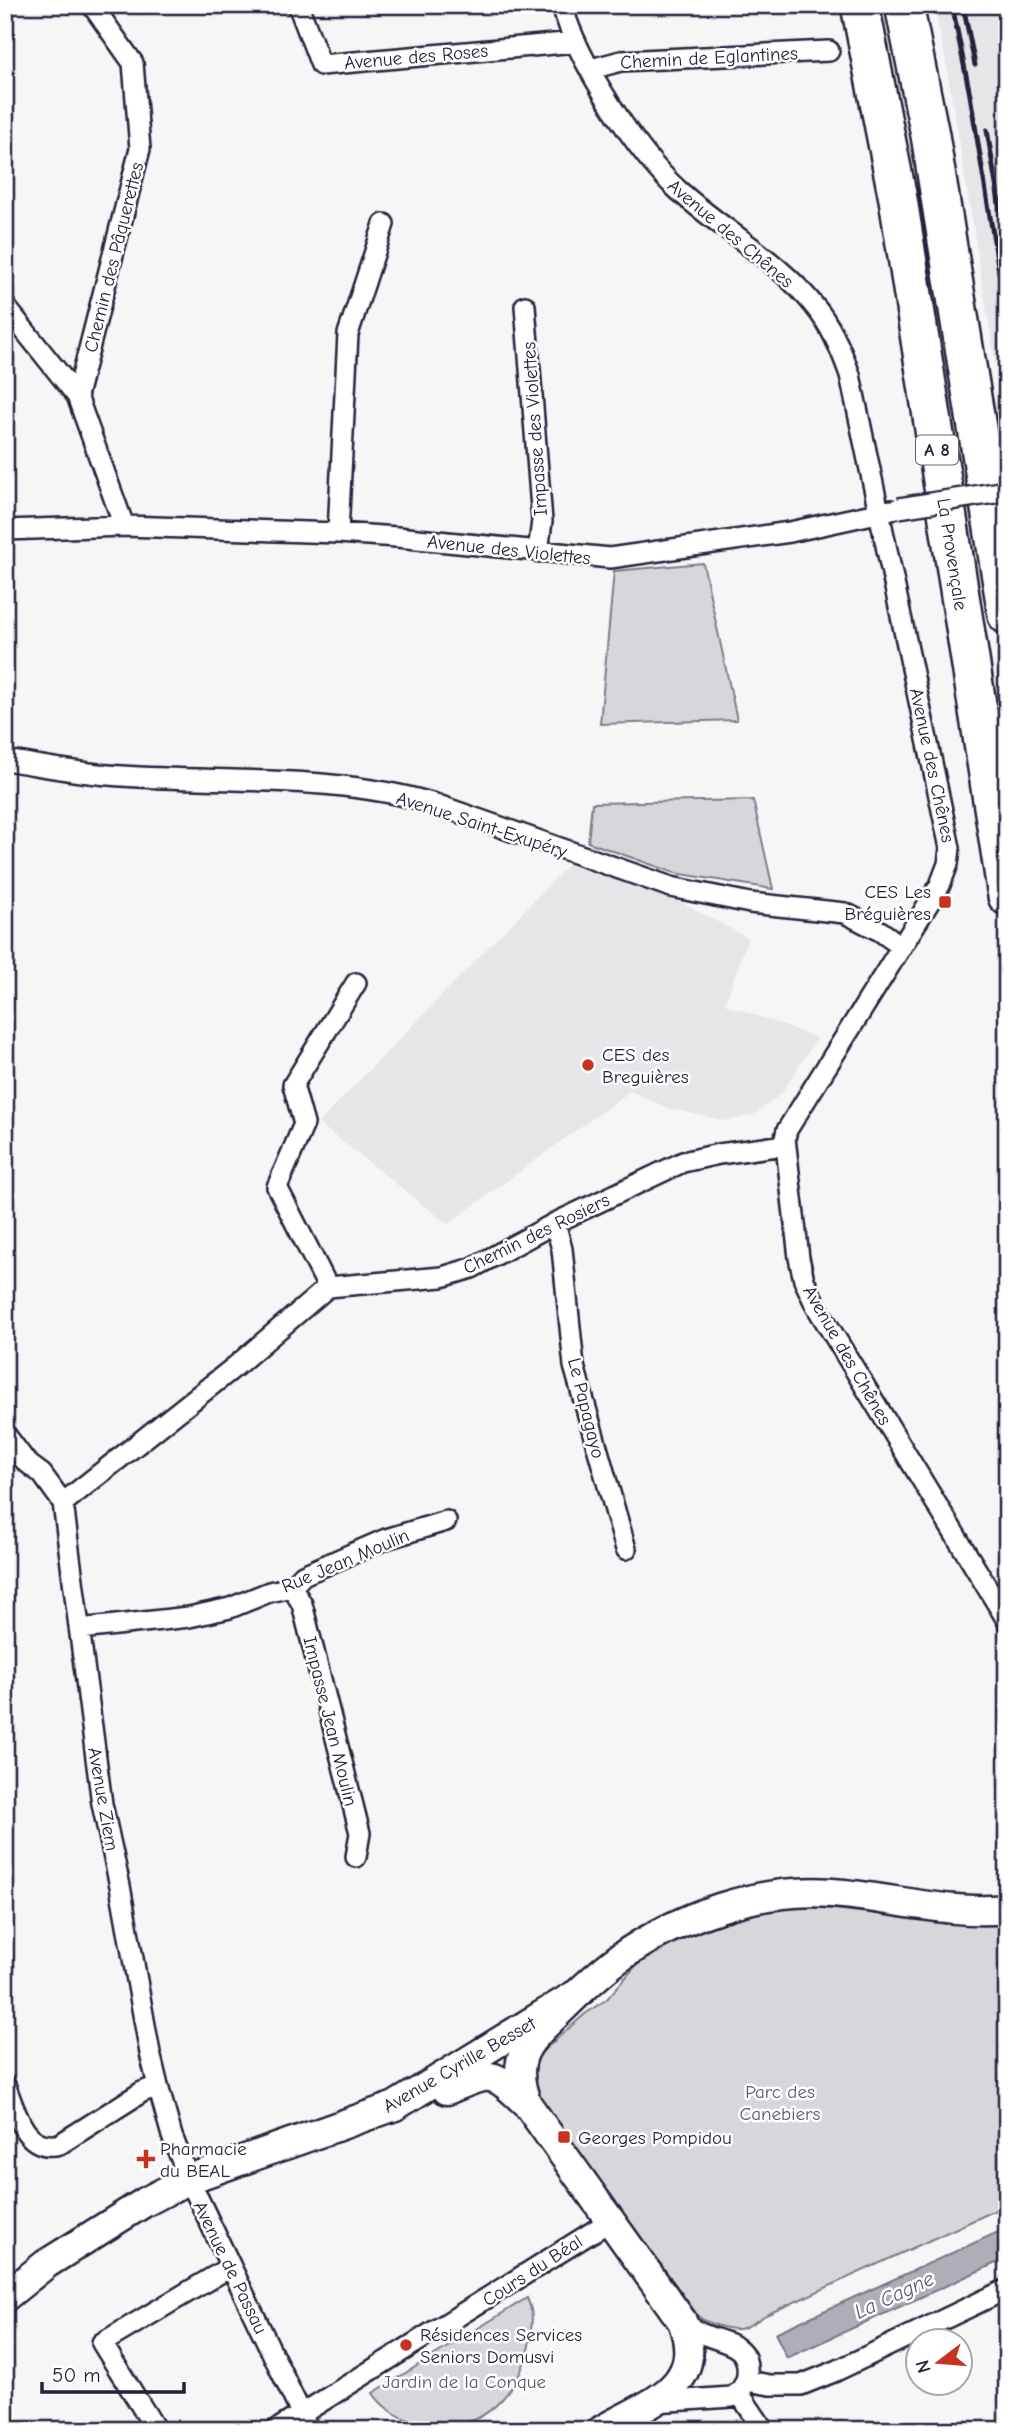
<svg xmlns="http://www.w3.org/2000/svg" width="1012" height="2435" viewBox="0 0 1012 2435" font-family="'Comic Neue',sans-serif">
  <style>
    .built { fill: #e6e6e9 }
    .green { fill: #d7d7db; stroke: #7c7c8b; stroke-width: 2 }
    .water { fill: #aeaeb7; stroke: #767685; stroke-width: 2 }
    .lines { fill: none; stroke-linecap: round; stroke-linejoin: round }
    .minor-casing { stroke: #22223b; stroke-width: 24 }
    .secondary-casing { stroke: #22223b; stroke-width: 33 }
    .motorway-casing { stroke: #22223b; stroke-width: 42 }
    .minor { stroke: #fff; stroke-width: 19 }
    .secondary { stroke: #fff; stroke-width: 28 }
    .motorway { stroke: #fff; stroke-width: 37 }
    .rail { stroke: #22223b; stroke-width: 5 }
    .minor-bridge-casing { stroke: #22223b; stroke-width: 24; stroke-linecap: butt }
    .minor-bridge { stroke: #fff; stroke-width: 19 }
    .poi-dot { fill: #c8321e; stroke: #fff; stroke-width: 2.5 }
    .labels { text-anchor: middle; stroke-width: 5; stroke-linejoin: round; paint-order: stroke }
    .shield { fill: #fff; stroke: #646476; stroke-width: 2 }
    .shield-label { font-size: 18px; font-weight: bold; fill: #22223b }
    .street-label { font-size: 19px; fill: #22223b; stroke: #fff }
    .poi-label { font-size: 19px; fill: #22223b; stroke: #fff; text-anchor: start }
    .park-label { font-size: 19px; fill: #58586b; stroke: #fff }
    .water-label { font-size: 21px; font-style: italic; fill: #5a5a6d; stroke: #fff }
  </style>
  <rect width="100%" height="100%" fill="#f6f6f7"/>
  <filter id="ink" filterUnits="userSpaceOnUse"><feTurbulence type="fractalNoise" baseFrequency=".0143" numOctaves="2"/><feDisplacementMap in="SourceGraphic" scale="14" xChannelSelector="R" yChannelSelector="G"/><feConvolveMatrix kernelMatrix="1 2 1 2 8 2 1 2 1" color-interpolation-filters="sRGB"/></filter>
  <g filter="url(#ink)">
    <path class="built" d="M934,5H993L1007,61V433L946,63Z
      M571,862L679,901L748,938L725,1004L817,1038L782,1093L755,1114L727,1121L670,1109L630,1091L448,1224L318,1123Z"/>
    <path class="green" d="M703,563L737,720L600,724L614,571Z
      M753,800L773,889L675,873L588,842L592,803Z
      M807,1906L939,1921L1007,1923V2205L766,2315C759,2319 748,2328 739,2329C728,2330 708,2323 699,2317L547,2108L533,2102L534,2059L585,2014L607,1999L639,1962L667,1944L734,1918L774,1909Z
      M527,2298C534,2314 532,2322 530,2339C525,2382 490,2427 443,2426C436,2426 429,2424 422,2423C404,2421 383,2409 373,2393Z"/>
    <path class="water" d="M1007,2228V2258L787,2358L775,2333Z"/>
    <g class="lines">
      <defs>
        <path id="minor" d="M298,5L321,65L576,42
          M562,5C577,60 636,152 678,190C722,230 779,260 816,308C832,327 842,352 850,375L950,848L948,864L940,885L787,1130L785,1138L799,1258L804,1280L816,1306L1007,1620
          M591,69L621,61L829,51
          M5,306L77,396L124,526
          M525,306L542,521L538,552
          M77,396L140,149L133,63L92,5
          M5,530L124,526L338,533L397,537L610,558L790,532L891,510
          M338,533L348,334L384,224
          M5,760C44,766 82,774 122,776C225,783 336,774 435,804L671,887L750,903L845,913L880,931L901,946
          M555,1223L562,1249L574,1366L626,1549
          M328,1287L277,1187L304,1124L293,1085L356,983
          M5,1434L26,1462L42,1474L63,1503L102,1804L120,1886L150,2053L158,2086L172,2136L189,2179L309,2430
          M63,1503L237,1365L328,1287L442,1277L472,1268L555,1223L683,1162L719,1154L785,1145
          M292,1587L302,1604L360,1833L356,1857
          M80,1629L189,1617L230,1608L269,1592L292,1587L303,1575L386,1539L446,1521
          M5,2085C16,2111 24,2153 60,2144L142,2092L158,2086
          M747,2381L770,2385H801L836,2371L1007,2289
          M739,2393L764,2430
          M655,2402L732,2397C740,2392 746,2385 747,2375C750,2345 728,2344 705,2335C696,2332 690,2327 682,2321
          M156,2430L102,2343L230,2267
          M276,2430L610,2221"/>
        <path id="secondary" d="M447,2090C493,2071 491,2070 527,2104L682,2321C708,2388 648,2403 602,2430
          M527,2104C508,2056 529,2041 562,2009C579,1992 598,1974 618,1959C677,1917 758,1887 832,1893C890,1897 949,1915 1007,1909
          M5,2297L46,2264L145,2202L189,2179L395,2106L575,1995"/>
        <path id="motorway" d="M860,5L898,199L1007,896
          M904,5L930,135L1007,615"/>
      </defs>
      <use href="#minor" class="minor-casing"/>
      <use href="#secondary" class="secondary-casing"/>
      <use href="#motorway" class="motorway-casing"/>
      <use href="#minor" class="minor"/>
      <use href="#secondary" class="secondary"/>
      <use href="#motorway" class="motorway"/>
      <path class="rail" d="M952,5L970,95L1007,320
        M963,5L975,65
        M987,130L1007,251"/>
      <defs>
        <path id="minor-bridge" d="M899,508L1007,491"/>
      </defs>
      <use href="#minor-bridge" class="minor-bridge-casing"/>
      <use href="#minor-bridge" class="minor-bridge"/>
    </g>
  </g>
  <g class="poi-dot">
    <rect x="938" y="895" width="14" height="14" rx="3.5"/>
    <circle cx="588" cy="1065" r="7"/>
    <rect x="557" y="2130" width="14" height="14" rx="3.5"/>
    <path d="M142.5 2148.5h7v7h7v7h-7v7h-7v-7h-7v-7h7z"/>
    <circle cx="406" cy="2345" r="7"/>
  </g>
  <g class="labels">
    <rect class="shield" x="916" y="435.5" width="42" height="29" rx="5"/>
    <g class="shield-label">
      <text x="937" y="456">A 8</text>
    </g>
    <g class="street-label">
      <text transform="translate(416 56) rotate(-5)" y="7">Avenue des Roses</text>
      <text transform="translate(709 57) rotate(-3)" y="7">Chemin de Eglantines</text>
      <text transform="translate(731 233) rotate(40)" y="7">Avenue des Chênes</text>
      <text transform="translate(113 257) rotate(-76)" y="7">Chemin des Pâquerettes</text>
      <text transform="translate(534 429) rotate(-94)" y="7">Impasse des Violettes</text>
      <text transform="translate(509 549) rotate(6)" y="7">Avenue des Violettes</text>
      <text transform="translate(953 554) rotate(81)" y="7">La Provençale</text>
      <text transform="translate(933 765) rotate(78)" y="7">Avenue des Chênes</text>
      <text transform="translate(482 824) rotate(18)" y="7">Avenue Saint-Exupéry</text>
      <text transform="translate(536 1233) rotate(-26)" y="7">Chemin des Rosiers</text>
      <text transform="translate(848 1355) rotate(60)" y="7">Avenue des Chênes</text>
      <text transform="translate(587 1408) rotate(76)" y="7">Le Papagayo</text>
      <text transform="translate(345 1560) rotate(-23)" y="7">Rue Jean Moulin</text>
      <text transform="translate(331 1721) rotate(76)" y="7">Impasse Jean Moulin</text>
      <text transform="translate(104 1799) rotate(80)" y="7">Avenue Ziem</text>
      <text transform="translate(459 2064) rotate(-30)" y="7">Avenue Cyrille Besset</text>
      <text transform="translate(231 2267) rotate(64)" y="7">Avenue de Passau</text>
      <text transform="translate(532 2270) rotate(-33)" y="7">Cours du Béal</text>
    </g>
    <g class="poi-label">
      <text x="931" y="898" text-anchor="end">CES Les<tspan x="931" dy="22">Bréguières</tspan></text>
      <text x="602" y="1061">CES des<tspan x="602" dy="22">Breguières</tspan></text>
      <text x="578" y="2144">Georges Pompidou</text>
      <text x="160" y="2155">Pharmacie<tspan x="160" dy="22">du BEAL</tspan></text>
      <text x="420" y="2341">Résidences Services<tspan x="420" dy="22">Seniors Domusvi</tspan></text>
    </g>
    <g class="park-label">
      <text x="780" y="2098">Parc des<tspan x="780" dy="22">Canebiers</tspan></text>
      <text x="464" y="2388">Jardin de la Conque</text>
    </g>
    <g class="water-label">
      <text transform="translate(894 2295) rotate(-25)" y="7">La Cagne</text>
    </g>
  </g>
  <rect width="1012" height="2435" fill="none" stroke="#fff" stroke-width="28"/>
  <rect x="14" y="14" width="984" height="2407" fill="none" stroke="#22223b" stroke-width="2.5" filter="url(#ink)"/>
  <g transform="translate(939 2362) rotate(254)"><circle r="33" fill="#ffffff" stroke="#a7a7b1" stroke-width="2"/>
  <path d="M0-5L12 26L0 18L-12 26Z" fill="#c8321e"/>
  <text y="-10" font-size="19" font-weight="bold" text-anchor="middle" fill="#22223b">N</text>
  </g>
  <path d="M42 2382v10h142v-10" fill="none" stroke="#22223b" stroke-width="3.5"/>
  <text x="52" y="2382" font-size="21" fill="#22223b" stroke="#ffffff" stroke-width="5" paint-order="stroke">50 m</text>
</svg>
